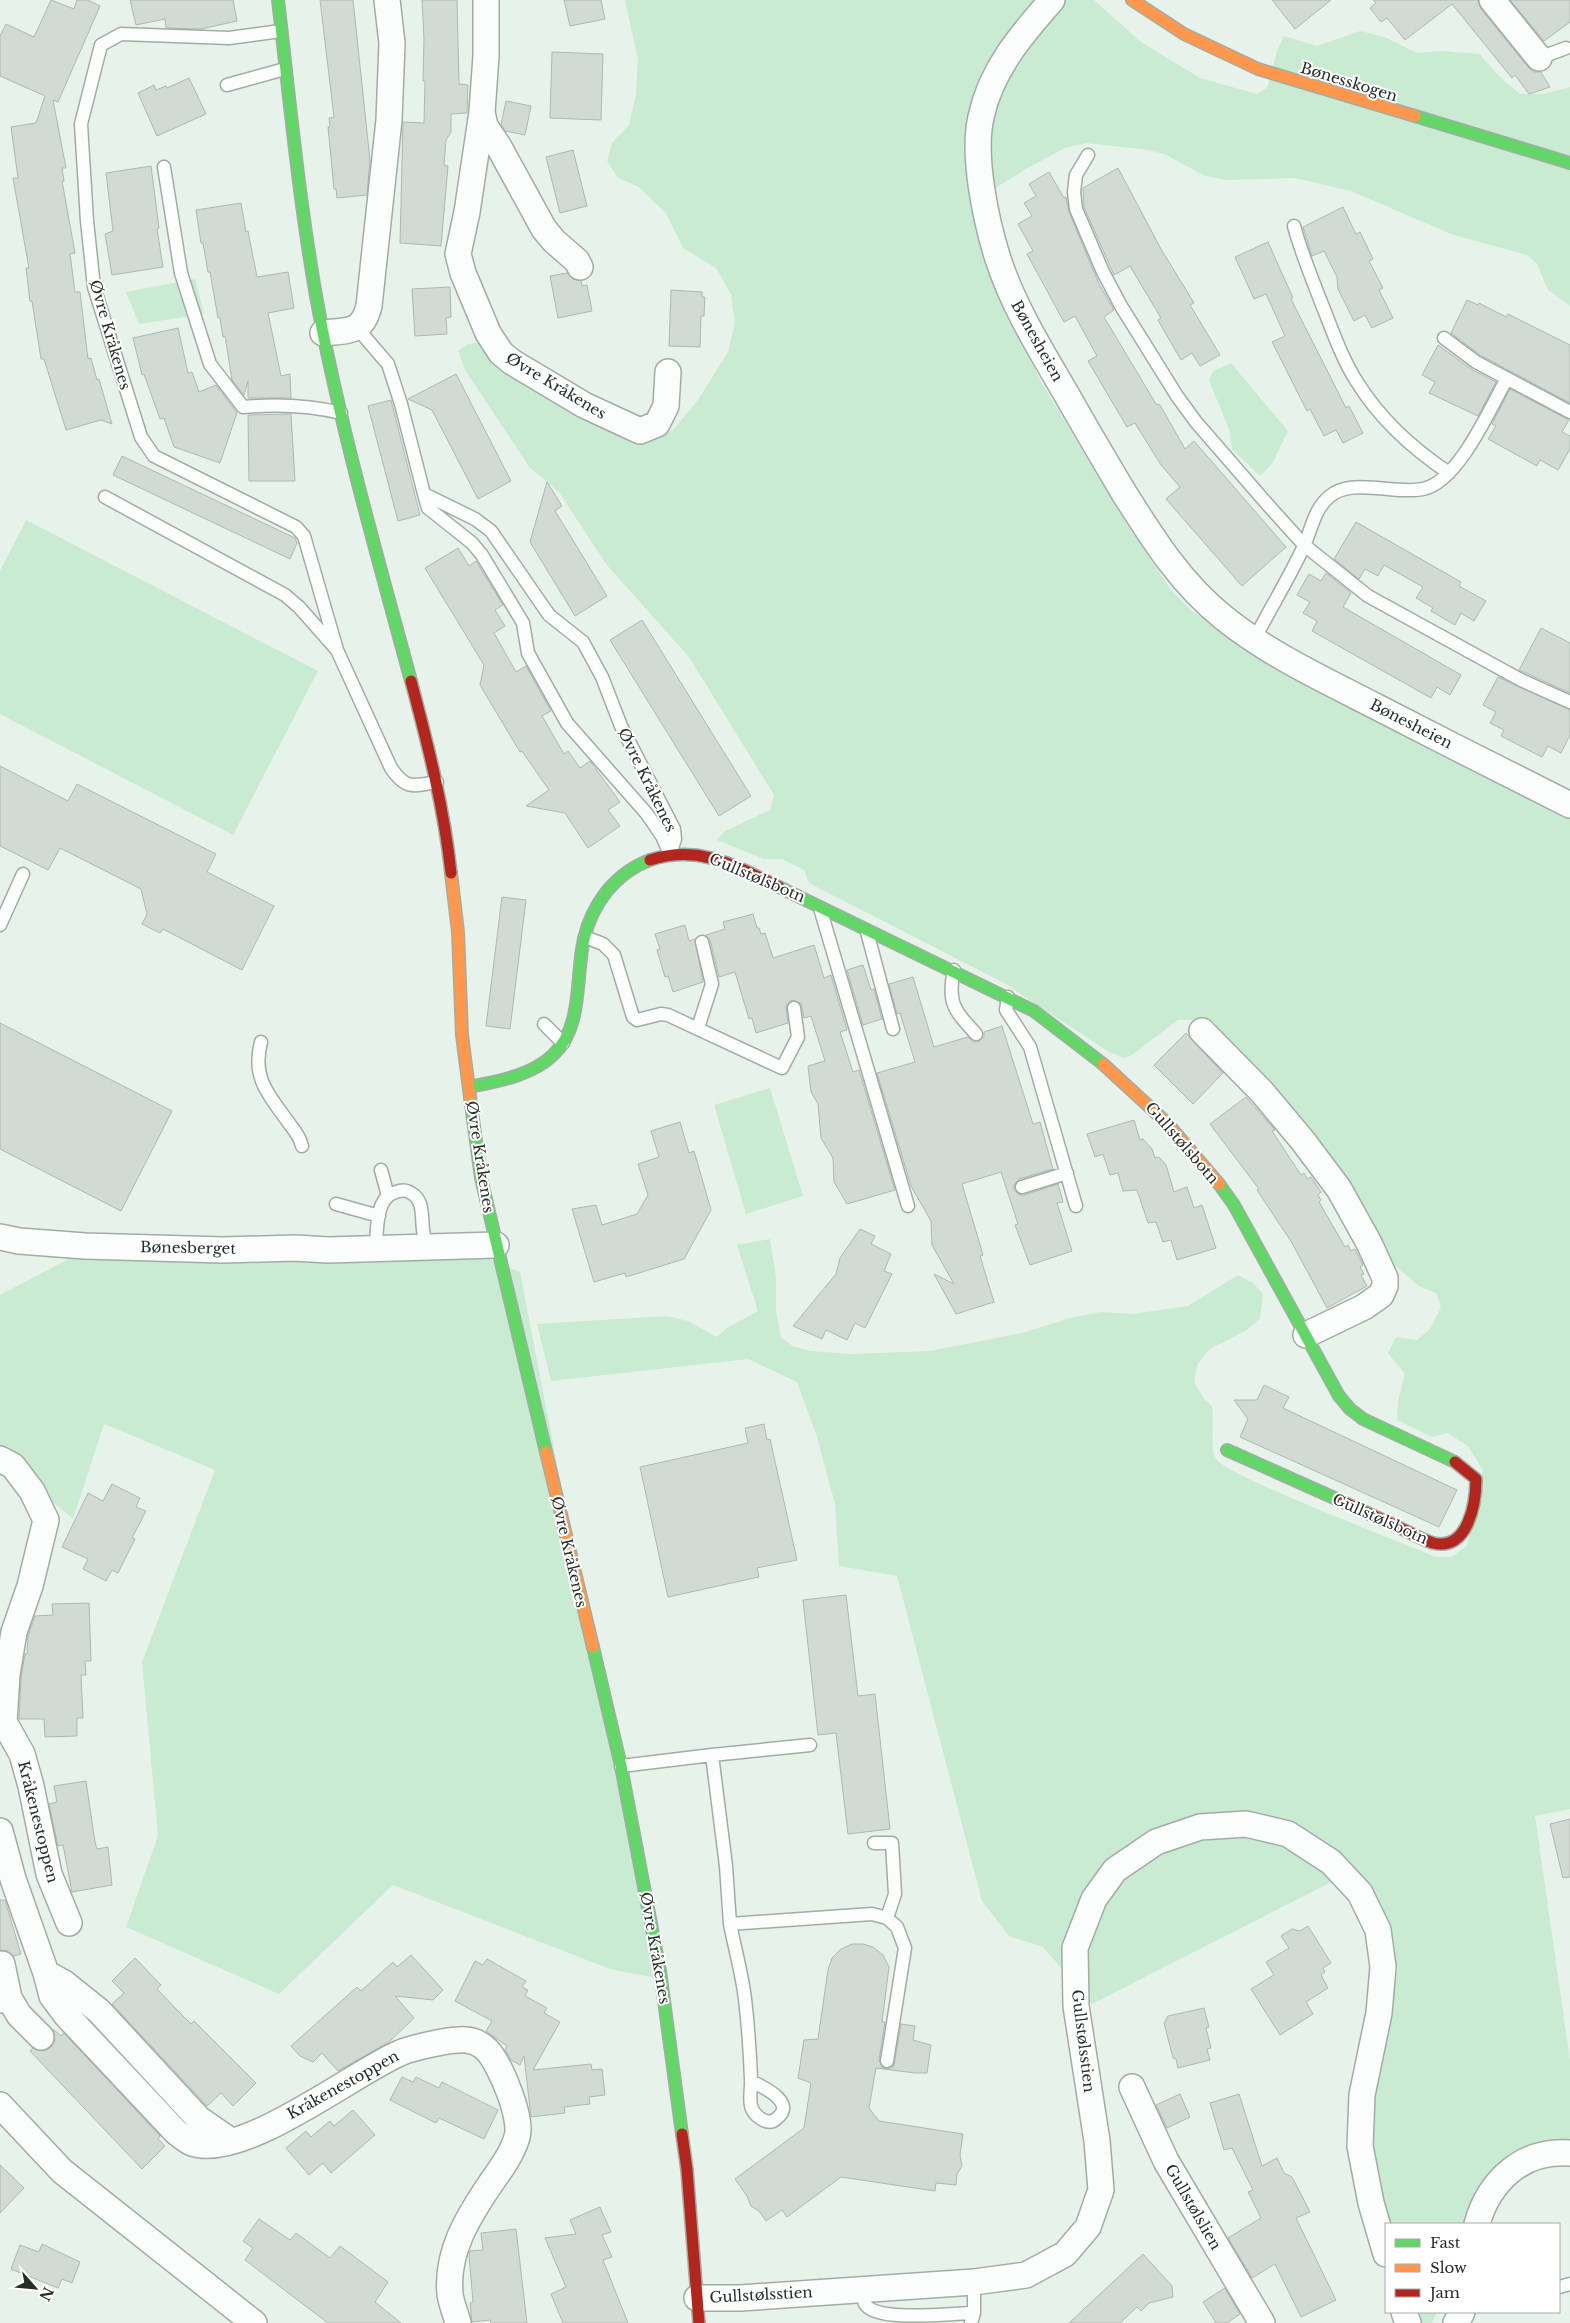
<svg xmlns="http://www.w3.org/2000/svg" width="1570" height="2323" viewBox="0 0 1570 2323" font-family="'Libre Baskerville',serif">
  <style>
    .green { fill: #c8ebd2 }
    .building { fill: #d1dbd4; stroke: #aeb8b1 }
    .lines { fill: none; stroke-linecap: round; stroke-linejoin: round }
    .lane-casing { stroke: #a2aca5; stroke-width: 15 }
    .street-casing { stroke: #a2aca5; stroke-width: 28 }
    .fast-casing { stroke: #a2aca5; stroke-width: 14 }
    .slow-casing { stroke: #a2aca5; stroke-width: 14 }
    .jam-casing { stroke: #a2aca5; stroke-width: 14 }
    .lane { stroke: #fbfdfc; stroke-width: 12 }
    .street { stroke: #fbfdfc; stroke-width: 25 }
    .fast { stroke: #63d668; stroke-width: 11 }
    .slow { stroke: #ff974d; stroke-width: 11 }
    .jam { stroke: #b3261e; stroke-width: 11 }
    .labels { text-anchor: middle; stroke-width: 4; stroke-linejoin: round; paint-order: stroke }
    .street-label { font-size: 15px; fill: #252e28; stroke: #fff }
  </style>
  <rect width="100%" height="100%" fill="#e7f3ea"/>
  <path class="green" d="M625,0H1094L1141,42L1200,78L1257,94L1267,88L1277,51L1284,36L1317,46L1360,31L1385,37L1417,53L1444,51L1479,54L1499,76L1520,94H1544L1570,87V306L1548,290L1537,264L1527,255L1451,234L1351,191L1295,178L1227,180L1205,176L1164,154L1148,150L1086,143L1065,148L1026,169L970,204L980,227L987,264L1041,382L1123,518L1171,590L1192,611L1266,662L1570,819V1809L1535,1816L1570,2061V2148L1490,2191L1475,2224H1386L1360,2133L1398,1968L1353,1871L1092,2004L1043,1947L1009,1936L982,1901L897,1576L839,1566L835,1504L817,1437L797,1382L748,1359L551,1381L537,1324L667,1316L688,1321L717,1337L727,1328L758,1311L737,1245L770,1239L776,1278V1312L781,1337L792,1346L811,1351L850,1354L930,1351L1022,1333L1070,1318L1101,1312L1133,1314L1188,1306L1238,1275L1253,1283L1263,1294L1260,1319L1247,1330L1210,1349L1198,1363L1194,1382L1204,1399L1212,1406C1214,1419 1210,1449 1216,1459C1227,1476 1405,1544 1436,1557H1451L1467,1546L1483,1470L1468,1446L1447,1433L1432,1437L1397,1420L1398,1401L1405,1374L1388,1353L1396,1337L1417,1340L1430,1329L1441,1307L1436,1293L1419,1286L1392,1263L1369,1225L1200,1020H1178L1132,1055L1124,1058L1109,1052L1004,983L809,883L804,870L782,859H764L717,840L725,831L770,810L774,795L689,657L606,564L559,492L530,468L465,370L458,351L468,344L485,342L627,437L652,440L673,430L698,400L728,352L735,322L731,294L716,268L683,248L666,213L639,187L618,178L607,161L612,143L629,125L636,94L638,60Z
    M195,279L204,314L139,324L126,292Z
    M1231,363L1288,431L1272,464L1260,476L1232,449L1230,432L1209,380L1213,371Z
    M26,520L318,671L233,835L0,714V571Z
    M770,1088L803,1196L746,1214L714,1105Z
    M78,1254L270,1262L482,1256L520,1272L656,1978L610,1969L393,1885L279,1994L126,1927L158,1836L142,1662L215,1470L104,1424L73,1519L0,1458V1295Z
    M1409,2312H1437L1432,2323H1413Z"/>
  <path class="building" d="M51,0L74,9L77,0H88L100,6L58,102L53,100L66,168H62L64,181H62L75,253L70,254L75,292H80L88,359L91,358L97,380L99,379L112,424L101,420L66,430L44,359H41L32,301H30L26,268H29L13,178H18L11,127L36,123L45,96L0,76V36L6,24L34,37Z
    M130,0H233L237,21L201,29L166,28L165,19L136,25Z
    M320,0H353L370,160L367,195L337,198L336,189H334L328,127H330L329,118L334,117Z
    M422,0H457L459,84L468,85L467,113L451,114V132L446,140L444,165L448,166L441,246L400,243L403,122L424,123L425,81H423L424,40Z
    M564,0H601L605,19L570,26Z
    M1272,0H1331L1295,29Z
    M1373,0H1478L1481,9L1528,67L1534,72H1541L1550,87L1529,94L1515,75L1512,78L1452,4L1405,40L1387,18L1381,22L1370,8L1376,3Z
    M1510,0H1570V22L1544,41Z
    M552,52L603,54L601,120L550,118Z
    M189,78L206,114L157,136L138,93L154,85L156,90L166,86L167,88Z
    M506,101L531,106L525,135L505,131L501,124Z
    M573,150L587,206L560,213L546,157Z
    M151,166L159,228L157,229L163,267L112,275L105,234L113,231L106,173Z
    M1118,168L1161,249L1194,303L1190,305L1220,355L1200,366L1192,353L1181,360L1158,320L1161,318L1130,266L1114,275L1084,207L1083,188Z
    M1049,172L1064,198L1066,197L1069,212L1099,284L1114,310L1104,317L1156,404L1160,405L1185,449L1194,441L1286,547L1242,586L1166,499L1180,487L1161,465L1135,423L1127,427L1088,361L1097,356L1075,316L1064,322L1027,254L1033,251L1018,224L1032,216L1024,203L1036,196L1029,184Z
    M241,203L246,232L248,231L257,277L288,272L294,308L268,313L281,376L290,374L291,398H248V381L244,395L232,380L225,336L223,337L220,318H218L210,272H208L203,243H201L196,210Z
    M1343,207L1356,234L1360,232L1373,259L1369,261L1383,288L1379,290L1393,318L1372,328L1365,315L1354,321L1338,289L1337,277L1324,251L1312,256L1303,227Z
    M1268,242L1293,298L1291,299L1346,408L1349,406L1363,433L1343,443L1336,430L1324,436L1310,409L1307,411L1272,342L1285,336L1266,294L1254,299L1235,257Z
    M567,273L573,279L581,281L582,286L587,285L592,311L558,318L550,276Z
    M450,287L451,317L446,318L447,334L415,336L412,289Z
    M671,290L702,292V297H705L704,316H701L700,347L669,346Z
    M1467,300L1478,305L1479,303L1506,317L1508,314L1570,345V403L1480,355L1451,333Z
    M178,328L188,373L192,372L199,392L216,385L237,413L220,463L174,447L164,418L160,419L144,374L142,375L133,338Z
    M1438,345L1471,369L1496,382L1478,416L1429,393L1435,382L1422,375Z
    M456,374L511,481L478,499L432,410L408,399Z
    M1510,389L1569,420L1562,432L1570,436V449L1558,470L1540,460L1537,466L1488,439L1496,426L1492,424Z
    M391,400L420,515L398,521L368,406Z
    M291,414L295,481H249L248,415Z
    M122,456L295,538L297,543L290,559L113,475Z
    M547,482L562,506L555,511L607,596L575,616L530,542Z
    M1356,522L1461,582L1459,586L1486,601L1474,621L1461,613L1455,625L1431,611L1433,608L1416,598L1423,587L1384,565L1378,576L1365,569L1359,579L1334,559Z
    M458,548L469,566L476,561L503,605L495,610L505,626L494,633L516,672L526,666L551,711L542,716L564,754L568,751L580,768L590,761L620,802L608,810L620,826L588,848L565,813L526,806L549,790L522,751L520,752L480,685L484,665L425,568Z
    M1326,573L1351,593L1343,607L1461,675L1450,695L1437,687L1431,698L1312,631L1317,621L1303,613L1310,602L1297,595L1309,574L1321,581Z
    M642,620L751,796L719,816L610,640Z
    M1541,628L1570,643V693L1519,670Z
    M1498,677L1570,710V735L1561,753L1548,746L1542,757L1501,736L1504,730L1490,723L1496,712L1483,705Z
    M0,766L68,801L77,784L216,854L207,872L274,906L242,970L163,929L160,933L142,924L147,914L141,889L60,848L48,870L0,846Z
    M502,897L526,900L510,1029L486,1026Z
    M753,914L757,928H759L761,934L765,933L773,958L814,945L824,978L831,975L847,1030L840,1032L853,1072L859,1070L895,1190L847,1204L834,1182L833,1158L821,1138L818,1104L811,1092L808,1066L825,1061L811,1016L804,1018L801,1003L792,1000L786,1005L788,1023L756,1033L752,1018L749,1019L735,972L719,977L710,940L706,935L725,929L723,922Z
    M685,925L689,941L695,939L703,982L673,992L668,976L665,977L657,950L660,949L655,934Z
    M863,965L871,990L874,989L882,1019L863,1025L847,970Z
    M913,977L934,1047L968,1037L973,1042H978L984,1037V1032L1002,1026L1033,1124L1040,1122L1053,1169L1019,1179L1014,1185V1190L1020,1195H1024L1058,1184L1063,1202L1057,1203L1072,1251L1030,1265L1015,1225L1018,1224L1001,1172L962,1184L983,1255L980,1256L994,1302L956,1314L934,1274L954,1284L932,1245L931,1221L911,1186L877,1073L915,1062L900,1013L897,1014L889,984Z
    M0,1023L172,1111L121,1211L0,1149Z
    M1186,1033L1223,1073L1193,1104L1154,1065Z
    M1246,1097L1275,1130L1272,1131L1301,1175L1304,1173L1307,1179L1311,1177L1321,1192L1318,1195L1321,1200L1319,1202L1345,1247L1348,1245L1351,1251L1355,1249L1363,1265L1360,1267L1364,1274L1361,1275L1367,1286L1327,1308L1292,1243L1257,1190L1259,1189L1210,1124Z
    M1134,1120L1140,1140L1143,1139L1152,1149L1155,1158L1159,1157L1166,1165L1174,1192L1187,1187L1194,1208L1202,1205L1216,1248L1177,1260L1171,1240L1163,1242L1156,1222L1148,1223L1137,1190L1123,1191L1118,1173L1110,1175L1103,1154L1095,1157L1087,1134Z
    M680,1122L689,1153L694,1151L711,1210L684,1259L626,1277L625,1273L594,1282L572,1209L596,1205L602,1225L637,1214L648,1195L638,1164L659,1157L651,1131Z
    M860,1229L875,1236L871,1244L891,1254L884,1271L892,1274L865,1328L855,1323L847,1340L826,1330L822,1339L793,1326L836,1274L840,1258Z
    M1264,1385L1289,1397L1283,1408L1457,1490L1439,1527L1240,1437L1248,1419L1234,1400H1257Z
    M764,1424L767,1440L770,1439L797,1560L757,1568L759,1577L668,1597L640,1467L748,1443L745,1428Z
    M112,1484L140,1498L136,1507L146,1511L132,1538L135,1539L118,1573L112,1570L106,1581L83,1569L88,1559L62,1547L88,1493L103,1501Z
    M846,1595L858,1696L875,1694L890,1829L848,1834L836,1733L818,1735L803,1600Z
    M89,1603L91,1661H85L86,1675H81L83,1718H77V1736L45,1737L44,1719H19L21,1677L25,1654H27L28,1636L35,1616L53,1615L52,1604Z
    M86,1781L95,1842L97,1849L108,1847L112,1885L72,1892L63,1845L58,1846L49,1804L57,1802L54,1786Z
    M1570,1819V1877L1563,1878L1550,1824Z
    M0,1900H5L21,1954L13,1956L7,1951L0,1950Z
    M1308,1926L1331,1963L1323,1968L1325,1972L1321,1975L1328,1988L1306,2002L1313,2014L1280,2035L1251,1989L1274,1975L1266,1962L1289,1948L1281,1936L1292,1929L1300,1931Z
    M852,1944H863L873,1947L883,1955L889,1967L882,2022H885L879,2060L882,2067L886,2069L894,2066L901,2024L915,2026L913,2040L931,2045L927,2073H915L876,2068L869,2108L879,2121L963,2134L960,2155L962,2166L957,2174L956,2185L936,2183L935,2191L841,2177L787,2217L782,2210L766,2221L759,2211L751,2206L747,2196L735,2179L804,2128L811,2083L798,2078L804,2040L818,2039L828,1970L832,1958L841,1949Z
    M411,1955L443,1990L433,2000L395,1996L414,2018L389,2042L338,2071L322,2053L313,2062L300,2056L291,2046L357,1987L361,1991L393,1962L397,1967Z
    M135,1958L161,1985L157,1989L178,2011L191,2024L194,2021L256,2083L233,2106L221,2093L207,2106L112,2004L124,1993L112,1981Z
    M487,1959L526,1981L522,1987L528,1990L525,1996L547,2008L544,2013L560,2022L533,2070L591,2064L592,2070L602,2069L605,2095L589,2097L590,2104L564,2107L565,2113L531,2117L524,2056L520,2065L511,2060L505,2050L507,2046L486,2031L492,2021L455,2001L475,1961L483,1965Z
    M1204,2008L1209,2027L1206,2028L1211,2048L1207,2049L1210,2060L1178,2068L1176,2059L1173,2058L1164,2023L1168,2016Z
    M53,2029L61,2036L64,2033L160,2136L158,2139L165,2146L142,2169L30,2051L33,2048L44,2051L51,2047L55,2040Z
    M402,2077L413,2082L416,2077L439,2088L442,2082L498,2110L484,2139L439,2118L436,2123L390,2100Z
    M1180,2094L1190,2117L1167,2128L1156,2105Z
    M1239,2094L1262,2166L1277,2158L1284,2173L1292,2177L1310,2212L1296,2218L1336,2300L1301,2317L1275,2264L1252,2278L1228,2238L1261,2218L1248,2192L1253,2190L1232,2148L1224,2150L1210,2103Z
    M353,2110L375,2135L331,2173L323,2163L309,2175L286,2148L306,2131L311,2137L330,2121L334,2126Z
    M0,2165L24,2188L0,2213Z
    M600,2207L611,2232L602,2235L612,2257L603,2260L628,2323H563L551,2294L566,2287L545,2238L576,2234L570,2220Z
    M259,2219L290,2240L296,2233L330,2258L340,2246L388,2282L375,2302L401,2323H328L245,2260L253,2248L243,2241Z
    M516,2229L527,2323H491L490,2320L472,2322L470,2303L473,2302L469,2255L470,2251L483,2250L481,2233Z
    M42,2244L80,2262L72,2283L62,2279L58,2288L11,2269L20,2245L39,2252Z
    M1143,2254L1172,2286L1173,2297L1149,2303L1141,2311L1137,2307L1120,2323H1069Z
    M1225,2288L1240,2314L1227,2323H1216L1203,2302Z"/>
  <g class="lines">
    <defs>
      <path id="lane" d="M281,31L229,38L121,34L101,45L81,124L87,221L94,287L141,437L154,456L296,527L304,536L337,650
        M1539,58L1566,48
        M227,85L285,69
        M1088,155L1076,175L1074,192L1076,209L1103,272L1121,306L1177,396L1196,422L1268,505L1304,545L1368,596L1521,680L1570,702
        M164,167L181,273L210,364L243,407C277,404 308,405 341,413
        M1294,226C1301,252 1311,276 1321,302C1332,329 1341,357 1357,382C1380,419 1413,449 1449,473
        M357,328L388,364L401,404L424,494L475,519L491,531L549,615L583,642L602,677L621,726L674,829L675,839L670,854
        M1444,338L1476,362L1570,412
        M424,494L428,508L472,543L482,555L523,623L528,653L567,723L647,814L662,836L670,854
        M105,497L285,595L299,607L337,650L391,768C406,790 413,786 437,782
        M1254,640C1270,609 1289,578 1304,546C1312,528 1314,509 1330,496C1344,485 1361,487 1377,488C1392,489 1408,492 1423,489C1458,482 1490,409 1506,380
        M820,908L908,1206
        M0,925L23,874
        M867,932L893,1029
        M585,937L603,944L614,955L633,1017L637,1020L661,1014L668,1015L782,1068L798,1037L794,1008
        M954,970C947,1003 954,1010 976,1034
        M1008,997L1006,1010L1030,1047L1076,1206
        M544,1024L563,1043
        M698,1028L712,984L702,942
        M261,1042C251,1080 271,1097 291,1126C296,1132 300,1138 302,1146
        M381,1170L388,1196
        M1022,1187L1067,1173
        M336,1204L379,1216
        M376,1249C377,1231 375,1197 396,1192C401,1190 407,1190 411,1193C431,1204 414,1234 432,1248
        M712,1755L810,1745
        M621,1766L712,1755L726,1866L730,1924
        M874,1843H892L895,1894L887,1918
        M751,2081C763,2087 798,2103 776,2119C768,2126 756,2117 752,2109C748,2100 752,2088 751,2079C750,2052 748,2025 745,1999C742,1974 735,1949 730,1924L872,1914L887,1918L897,1927L905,1948L887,2061
        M1559,2287L1570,2284
        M864,2289C864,2293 863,2300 865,2304C877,2323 952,2313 974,2313
        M971,2323L974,2313V2282"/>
      <path id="street" d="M486,0V56L482,112L467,212L458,254L463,273L488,333L501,353L512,362L584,405L640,431L657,424L666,406L668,372
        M1052,0C1021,35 991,70 981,117C972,156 986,221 998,259C1014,308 1042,352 1068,397C1086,429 1105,461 1124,493C1153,539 1181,584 1224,618C1270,655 1325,680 1377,707C1441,740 1506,773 1570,805
        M1492,0L1539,58
        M482,112L485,126L499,147L544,229L554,241L577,261L580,267
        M323,333C348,330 362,334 369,306L389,120L392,43L387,0
        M1202,1031L1262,1092L1303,1141L1339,1189L1369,1243L1385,1278V1286L1381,1295L1364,1307L1306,1335
        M0,1237L19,1241L85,1246L223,1250L295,1248L328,1250L496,1245
        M0,1459L13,1466L32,1491L46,1520L30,1586L14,1632L7,1675L4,1722L22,1754L31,1786L49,1874L69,1923
        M0,1831L13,1879L46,1973
        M2,1964L9,1998
        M0,2000L9,1998L19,2015L41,2037
        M1132,2087L1166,2161L1262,2323
        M0,2105L62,2171L254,2323
        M231,2141L199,2119L99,2011L64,1983L46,1973L52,1996L67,2016L176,2132C181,2136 187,2141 192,2143C242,2161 353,2073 400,2053C411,2048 447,2040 459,2040C469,2039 479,2042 487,2050C500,2064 523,2118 517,2137C512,2154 501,2169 491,2183C468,2217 446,2252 450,2294C451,2303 456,2314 458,2323
        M1477,2224C1489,2181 1523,2149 1570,2153
        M697,2298H740L974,2282L1026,2275L1065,2254L1088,2227L1101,2190L1097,2141L1076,2006L1075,1948L1094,1899L1115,1870L1156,1842L1200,1827L1246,1824L1288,1834L1331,1862L1360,1893L1378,1930L1383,1967L1379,2013L1362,2095L1360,2146L1371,2203L1386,2254
        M1404,2312L1408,2323
        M1456,2323L1462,2312"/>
      <path id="fast" d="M278,0C291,111 301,223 323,333C347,451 380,566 411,681
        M1415,116L1570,163
        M779,887L1034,1011L1103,1064
        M469,1087C498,1081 531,1076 553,1055C584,1026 575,976 584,939C588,921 596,905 607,891C618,878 633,866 650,860
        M470,1097L481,1178L546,1452
        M1219,1184L1234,1205L1339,1396L1350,1409L1363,1419L1455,1462
        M1227,1450L1341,1501
        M593,1647L621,1766L660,1971L682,2134"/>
      <path id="slow" d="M1132,0L1184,34L1258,69L1415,116
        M451,873L458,932L462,1035L470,1097
        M1103,1064L1168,1124L1219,1184
        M546,1452L593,1647"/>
      <path id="jam" d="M411,681C428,745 444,808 451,873
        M650,860C700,844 735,866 779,887
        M1341,1501C1360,1510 1379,1518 1398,1527C1409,1532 1421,1539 1433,1543C1468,1552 1476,1503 1476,1479L1455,1462
        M682,2134L687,2170L699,2323"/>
    </defs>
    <use href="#lane" class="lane-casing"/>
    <use href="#street" class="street-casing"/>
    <use href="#fast" class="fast-casing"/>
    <use href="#slow" class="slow-casing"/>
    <use href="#jam" class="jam-casing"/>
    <use href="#lane" class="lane"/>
    <use href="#street" class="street"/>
    <use href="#fast" class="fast"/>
    <use href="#slow" class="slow"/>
    <use href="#jam" class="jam"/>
  </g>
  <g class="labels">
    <g class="street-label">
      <text transform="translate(1349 82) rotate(17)" y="5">Bønesskogen</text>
      <text transform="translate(110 335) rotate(74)" y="5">Øvre Kråkenes</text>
      <text transform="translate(1037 341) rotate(61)" y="5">Bønesheien</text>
      <text transform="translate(556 386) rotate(31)" y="5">Øvre Kråkenes</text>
      <text transform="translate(1411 724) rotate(27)" y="5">Bønesheien</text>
      <text transform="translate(647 780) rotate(64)" y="5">Øvre Kråkenes</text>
      <text transform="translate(757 878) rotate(23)" y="5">Gullstølsbotn</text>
      <text transform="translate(1182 1143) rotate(49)" y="5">Gullstølsbotn</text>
      <text transform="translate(480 1157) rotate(81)" y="5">Øvre Kråkenes</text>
      <text transform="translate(188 1248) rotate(1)" y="5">Bønesberget</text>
      <text transform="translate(1380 1519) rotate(24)" y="5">Gullstølsbotn</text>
      <text transform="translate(569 1552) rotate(77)" y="5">Øvre Kråkenes</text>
      <text transform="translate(38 1822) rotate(76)" y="5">Kråkenestoppen</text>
      <text transform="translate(655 1948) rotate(80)" y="5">Øvre Kråkenes</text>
      <text transform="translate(1083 2041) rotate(83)" y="5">Gullstølsstien</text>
      <text transform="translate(343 2085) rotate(-29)" y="5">Kråkenestoppen</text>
      <text transform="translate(1193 2207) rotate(60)" y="5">Gullstølslien</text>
      <text transform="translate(761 2295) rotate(-3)" y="5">Gullstølsstien</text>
    </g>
  </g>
  <rect x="1385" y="2223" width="175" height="90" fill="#ffffff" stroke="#a8aba9"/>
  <rect x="1395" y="2239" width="25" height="8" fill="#63d668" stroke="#a8aba9"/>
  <text x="1430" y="2248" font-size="15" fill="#252e28">Fast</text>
  <rect x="1395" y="2264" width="25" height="8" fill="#ff974d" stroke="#a8aba9"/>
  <text x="1430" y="2273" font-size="15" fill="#252e28">Slow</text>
  <rect x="1395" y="2289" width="25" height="8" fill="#b3261e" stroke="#a8aba9"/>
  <text x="1430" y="2298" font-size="15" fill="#252e28">Jam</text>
  <g transform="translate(35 2288) rotate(117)" stroke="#ffffff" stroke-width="4" paint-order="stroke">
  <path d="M0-4L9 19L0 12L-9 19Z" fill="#252e28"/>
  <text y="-8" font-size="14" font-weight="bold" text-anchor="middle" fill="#252e28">N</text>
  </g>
</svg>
